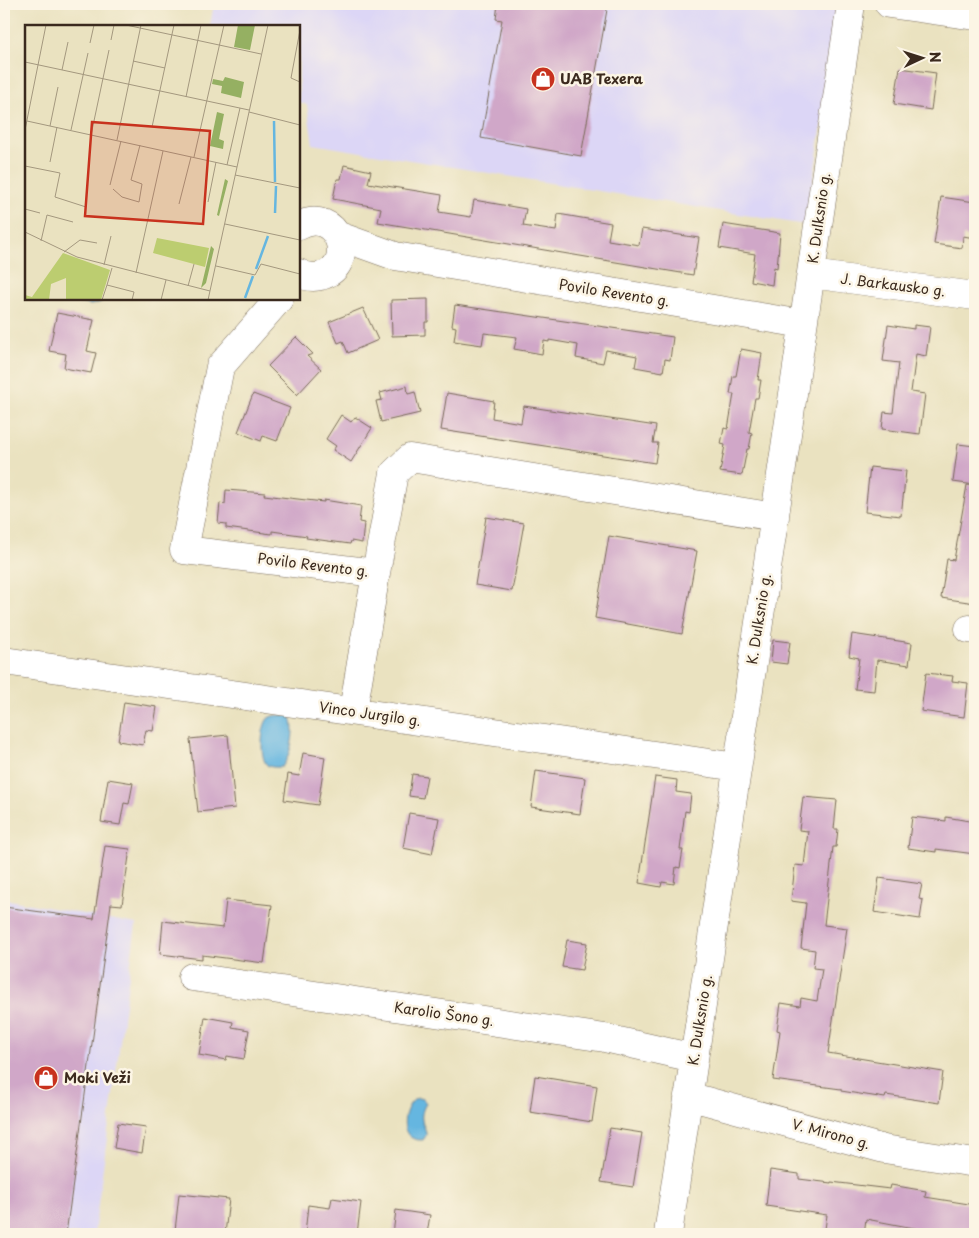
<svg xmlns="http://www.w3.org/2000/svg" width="979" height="1238" viewBox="0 0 979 1238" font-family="'Playpen Sans',sans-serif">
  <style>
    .built { fill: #dcd6f6 }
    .water { fill: #65b6e0; stroke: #50707f }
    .building { fill: #d0a7c8 }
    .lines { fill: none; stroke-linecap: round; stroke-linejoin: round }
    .minor-casing { stroke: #786a57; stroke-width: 29 }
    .minor { stroke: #fff; stroke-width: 28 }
    .labels { text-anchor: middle; stroke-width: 5; stroke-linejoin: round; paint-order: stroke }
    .poi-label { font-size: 14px; font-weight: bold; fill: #3b2a1e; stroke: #fcf5e5; text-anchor: start }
    .street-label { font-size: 14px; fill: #3b2a1e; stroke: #fcf5e5 }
    .inset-river { fill: none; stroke: #65b6e0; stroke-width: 2.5 }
    .inset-road { fill: none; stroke: #a4987f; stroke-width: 1 }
    .view { fill: #c8321e; fill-opacity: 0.15; stroke: #c8321e; stroke-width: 2.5 }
    .inset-edge { fill: none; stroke: #3b2a1e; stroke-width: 2.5 }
  </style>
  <rect width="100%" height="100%" fill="#fcf5e5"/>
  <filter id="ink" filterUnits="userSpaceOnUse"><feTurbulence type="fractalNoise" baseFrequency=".02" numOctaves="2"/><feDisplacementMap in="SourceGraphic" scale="10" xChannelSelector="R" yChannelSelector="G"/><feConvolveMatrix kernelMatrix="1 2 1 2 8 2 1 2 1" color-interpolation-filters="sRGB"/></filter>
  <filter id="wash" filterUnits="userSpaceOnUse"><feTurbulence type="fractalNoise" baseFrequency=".0096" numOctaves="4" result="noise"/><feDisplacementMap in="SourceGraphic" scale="20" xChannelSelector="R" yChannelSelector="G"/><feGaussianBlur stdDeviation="1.12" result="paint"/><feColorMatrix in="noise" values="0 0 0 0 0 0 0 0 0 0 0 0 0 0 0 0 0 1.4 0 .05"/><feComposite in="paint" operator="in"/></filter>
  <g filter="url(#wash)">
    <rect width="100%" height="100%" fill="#eae2c0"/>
    <path class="built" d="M214,4H841L806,225L313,144L307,105L299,102V26H210Z
      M4,899L136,924L94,1234H4Z"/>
    <path class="water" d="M60,299H102L101,302L91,305Z
      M286,715L291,717C296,731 291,755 282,767C278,767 271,768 267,765C259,758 261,721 270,717C274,715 281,715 286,715Z
      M418,1098L423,1099L426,1103C423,1109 421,1114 422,1120C423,1129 430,1132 423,1140C394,1142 404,1101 418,1098Z"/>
    <g id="blocks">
      <path class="building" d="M498,4H608L581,156L481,138L502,20L496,19Z
        M900,68L936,73L931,110L894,104Z
        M344,165L371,171L368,183L442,195L439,212L471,217L474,200L526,209L523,226L556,231L558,214L611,223L608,240L639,245L642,229L699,238L693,275L378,222L381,208L333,199L337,179H341Z
        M941,197L975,202V238L963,236L962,248L934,244Z
        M723,224L780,233L777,268L774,267L772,285L751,281L755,254L719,248Z
        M428,299V322H425V335L392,336L391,300Z
        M455,305L673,337L670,360L665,359L663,372L635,367L637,356L606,350L603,363L576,358L578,345L549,340V342L544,341L542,354L514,349L517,337L484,333L482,345L454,341L456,327L452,326Z
        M363,308L378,340L348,353L343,341L338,343L329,322Z
        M57,313L94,320L87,351L96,353L91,373L64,368L66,354L49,351Z
        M888,325L914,329V325L930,327L926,356L916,354L911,392L925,394L920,434L882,429L884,412L893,413L899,363L883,361Z
        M296,337L313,354L307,356L321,369L297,395L268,366Z
        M741,349L762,353L758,380H761L758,398H755L749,432L752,433L749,449H747L742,475L720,472L725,445L721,444L724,428L728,429L734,394H730L733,376H736Z
        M407,386L408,394L415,392L420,413L381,422L376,401L382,400L380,393Z
        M447,393L494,401L492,418L521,423L524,406L656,426L653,443H658L655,463L441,430Z
        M253,394L290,408L277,441L263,436L261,441L238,432Z
        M341,415L351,422L355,417L372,428L351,462L333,450L336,446L326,439Z
        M958,444L975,446V485L953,482Z
        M870,467L906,471L901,516L865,512Z
        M967,485L975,486V603L941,598L947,559L954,560Z
        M226,490L265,493L264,495L306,500L324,502V500L361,506L359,522L364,523L362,543L351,541L350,544L306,538L307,536L272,531V534L226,528V524L218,523L220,503L225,504Z
        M486,517L524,523L512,591L475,585Z
        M609,536L697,551L682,634L595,618Z
        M852,634L912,643L909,665L877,660L874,691L855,689L859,658L849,656Z
        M773,640L790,642L787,664L771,662Z
        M926,673L953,676L952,681L968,683L964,717L921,711Z
        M124,702L157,707L153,731L146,730L143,745L118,741Z
        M228,735L235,808L198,812L190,739Z
        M303,753L325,757L318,805L284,800L288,774L299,776Z
        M536,771L585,778L580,814L531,807Z
        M412,774L427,776L423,798L409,796Z
        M655,777L677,780L676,792L691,794L689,812L685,811L680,850H683L680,868L676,867L674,884L662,882L661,887L639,883Z
        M108,779L133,783L129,804L124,803L120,825L101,822Z
        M803,797L837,800L834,829H838L836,847H833L824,925L847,928L828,1053L943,1072L939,1103L886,1095L885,1098L841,1091V1089L773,1080L780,1031L777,1030L781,1003L800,1006L801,998L817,1001L822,969L813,968L815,950L801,948L806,903L791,901L795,865L804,866L808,831L799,830Z
        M409,813L439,818L432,854L403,848Z
        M912,817L946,821V817L975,822V854L936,849V852L908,848Z
        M105,846L130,849L122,905L111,904L66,1234H4V907L94,919Z
        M879,878L922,884L919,899L923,900L920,919L874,912Z
        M226,900L272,905L264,963L202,955V959L160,954L163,921L223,928Z
        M567,940L587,943L582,970L562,967Z
        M205,1017L233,1022L232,1027L249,1030L244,1059L227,1056L226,1060L199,1055Z
        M535,1076L597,1086L592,1122L530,1112Z
        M118,1123L146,1127L142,1153L114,1148Z
        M610,1128L642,1133L633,1187L601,1182Z
        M770,1170L799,1174V1179L831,1183V1182L890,1189L891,1185L926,1191L925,1197L975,1205V1234H934L935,1232L866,1219L864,1234L825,1229L827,1215L766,1206Z
        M179,1194L229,1199L225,1234H200L175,1231Z
        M332,1198L361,1202L357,1234H305L308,1205L330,1208Z
        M396,1210L430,1215L427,1234H393Z"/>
    </g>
  </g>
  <g filter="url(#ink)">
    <use href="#blocks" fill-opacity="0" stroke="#786a57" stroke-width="1"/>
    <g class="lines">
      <defs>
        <path id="minor" d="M889,4L975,16
          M299,226C336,205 360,264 321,276C313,278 306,277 299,273
          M339,236L395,256L803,324
          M811,274L975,296
          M279,299L220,367L184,550L376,573L394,473L410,458L775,517
          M969,629L975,630
          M4,661L737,767
          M353,711L376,573
          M192,977L605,1038L694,1058
          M688,1096L884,1149L975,1163
          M668,1234L851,4"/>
      </defs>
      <use href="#minor" class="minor-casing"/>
      <use href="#minor" class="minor"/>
    </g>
  </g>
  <defs>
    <symbol id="shop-disc" viewBox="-11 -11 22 22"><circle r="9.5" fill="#c8321e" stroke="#fcf5e5"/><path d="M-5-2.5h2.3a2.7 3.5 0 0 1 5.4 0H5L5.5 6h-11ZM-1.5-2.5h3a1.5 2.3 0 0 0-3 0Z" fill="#fff"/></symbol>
  </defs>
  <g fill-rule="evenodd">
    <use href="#shop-disc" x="529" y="65" width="28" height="28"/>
    <use href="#shop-disc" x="32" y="1064" width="28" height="28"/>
  </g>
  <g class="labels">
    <g class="poi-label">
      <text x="560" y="84">UAB Texera</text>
      <text x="64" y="1083">Moki Veži</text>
    </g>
    <g class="street-label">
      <text transform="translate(819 218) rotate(-82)" y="5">K. Dulksnio g.</text>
      <text transform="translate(893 285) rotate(7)" y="5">J. Barkausko g.</text>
      <text transform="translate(614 293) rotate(9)" y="5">Povilo Revento g.</text>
      <text transform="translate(313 565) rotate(7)" y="5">Povilo Revento g.</text>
      <text transform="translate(759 619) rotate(-81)" y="5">K. Dulksnio g.</text>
      <text transform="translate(370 714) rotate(8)" y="5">Vinco Jurgilo g.</text>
      <text transform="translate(444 1014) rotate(8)" y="5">Karolio Šono g.</text>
      <text transform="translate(700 1020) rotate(-81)" y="5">K. Dulksnio g.</text>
      <text transform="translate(831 1134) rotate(15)" y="5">V. Mirono g.</text>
    </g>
  </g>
  <g transform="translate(25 25)">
    <rect width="275" height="275" fill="#eae2c0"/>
    <path d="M132,213L184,223L180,242L128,228ZM38,228L85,245L76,275H41V253L26,259L24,275H0V270L7,272Z" fill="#bccd70"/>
    <path d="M213,0H230L225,25L209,22ZM200,52L219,57L216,73L196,68L197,61L187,59L188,54L198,56ZM192,87L199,89L194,114L199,116L198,124L185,121ZM200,154L203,156L194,191L192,190ZM186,221L189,224L181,258L176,263Z" fill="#95b062"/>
    <path class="inset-river" d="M249,96L250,157M250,188L251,161M231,244L243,211M220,273L228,251"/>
    <path class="inset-road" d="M101,0L236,29M275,5L266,53L275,57M86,15L89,0M65,18L69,0M108,36L140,43M0,37L224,85M37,45L43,17M161,72L176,0M224,87L275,100M2,96L212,142M25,101L33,62M127,102L149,0M0,105L21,0M46,105L63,28M66,110L84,25M92,115L116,0M169,132L199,0M25,137L32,102M202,140L215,83M0,141L35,148L30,172L61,182M210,150L275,163M85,160L96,116M88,164L97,172L114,177L117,159L106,155L115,120M183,177L191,137M154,179L166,132M0,184L15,188M200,199L275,215M0,207L52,232L185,266M16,216L22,190L48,197M39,227L55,215L72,218M79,240L86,211M191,241L230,250L236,239L275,249M87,243L82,260L109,267L107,275M111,248L138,126M163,261L169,239M77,275L82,260M136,275L141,255M183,275L243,0"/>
    <path class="view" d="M67,97L185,106L178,199L60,191Z"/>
    <rect width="275" height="275" class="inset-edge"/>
  </g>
  <rect width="979" height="1238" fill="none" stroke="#fcf5e5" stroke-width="20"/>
  <g transform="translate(922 58) rotate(86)" stroke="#fcf5e5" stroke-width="4" paint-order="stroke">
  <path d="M0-4L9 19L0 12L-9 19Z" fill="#3b2a1e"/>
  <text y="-8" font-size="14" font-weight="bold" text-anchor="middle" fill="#3b2a1e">N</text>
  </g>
</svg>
